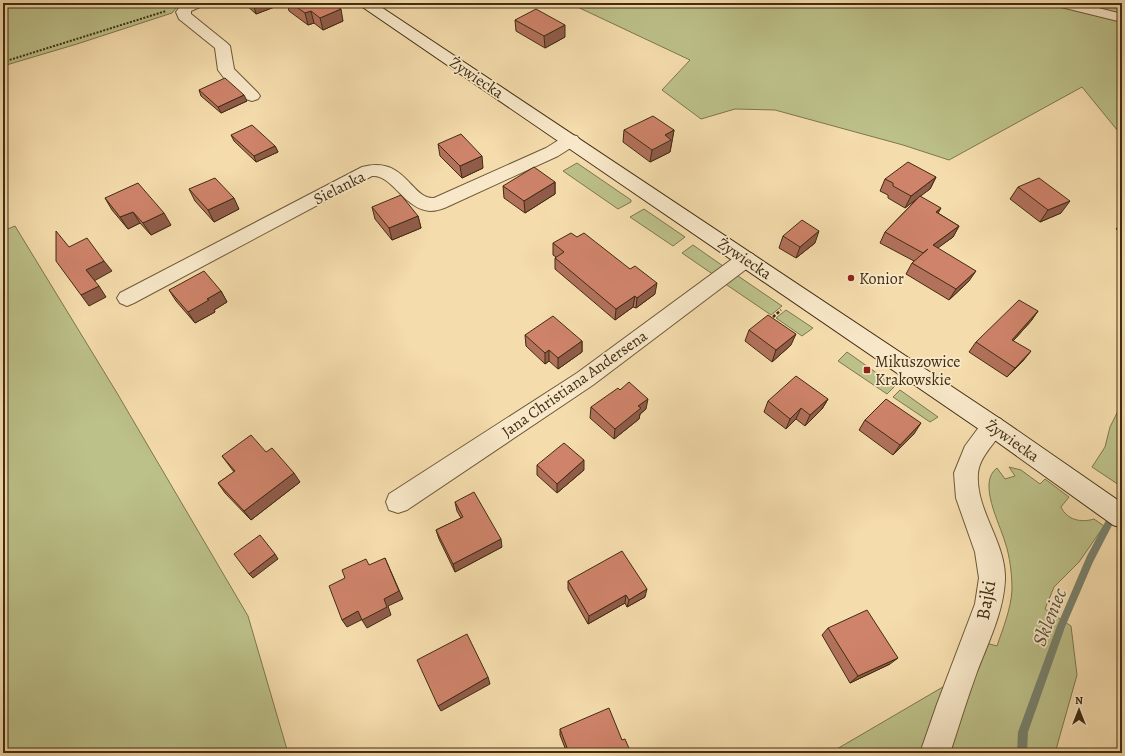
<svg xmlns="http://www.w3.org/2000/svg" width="1125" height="756" viewBox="0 0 1125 756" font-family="Alegreya,serif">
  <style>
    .green { fill: #bcc089; stroke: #7e764e }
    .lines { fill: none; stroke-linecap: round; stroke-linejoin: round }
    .stream { fill: #78826e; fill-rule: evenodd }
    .street-casing { stroke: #6e5938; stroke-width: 2 }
    .secondary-casing { stroke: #412d12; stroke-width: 2 }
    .path-far1 { stroke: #412d12; stroke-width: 2; stroke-dasharray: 2 1.5; stroke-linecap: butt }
    .path { stroke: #412d12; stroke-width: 2.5; stroke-dasharray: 3 2; stroke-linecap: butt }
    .street { fill: #f8e8c9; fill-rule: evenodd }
    .secondary { fill: #f8e8c9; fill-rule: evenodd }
    .wall { fill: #b1715b; stroke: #412d12 }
    .shaded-wall { fill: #905c4a; stroke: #412d12 }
    .building { fill: #ce836a; stroke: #412d12 }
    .poi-dot { fill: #8f2418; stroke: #f8e8c9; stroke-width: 1.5 }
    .labels { text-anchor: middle; stroke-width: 3.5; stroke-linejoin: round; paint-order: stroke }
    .street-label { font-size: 16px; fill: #412d12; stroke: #f8e8c9 }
    .poi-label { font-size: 16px; fill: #412d12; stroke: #f8e8c9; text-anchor: start }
    .near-street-label { font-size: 19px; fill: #412d12; stroke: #f8e8c9 }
    .near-water-label { font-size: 20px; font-style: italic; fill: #585038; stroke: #f8e8c9 }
  </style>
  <rect width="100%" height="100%" fill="#f5dcac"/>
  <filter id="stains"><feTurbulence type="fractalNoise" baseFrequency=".005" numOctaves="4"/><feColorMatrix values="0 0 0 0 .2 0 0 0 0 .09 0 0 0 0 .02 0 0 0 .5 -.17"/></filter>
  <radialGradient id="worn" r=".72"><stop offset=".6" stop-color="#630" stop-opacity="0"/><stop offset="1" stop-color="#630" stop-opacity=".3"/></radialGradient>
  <path class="green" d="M3,3H185L177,7L172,13L77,44L3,66Z
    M569,3H1053L1122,20V136L1082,87L949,160L903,145L775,110L735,109L701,119L662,90L690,60Z
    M1071,3H1122V15Z
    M577,163L631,200V202L618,209L563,171Z
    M644,209L685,237L673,246L630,217Z
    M15,226L117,393L248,616L288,753H3V231Z
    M693,245L723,266L722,269L714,275L682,253Z
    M738,276L782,306L771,315L724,283L731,278Z
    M786,310L813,328L802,336L776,318Z
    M847,352L895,386L887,394L838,361Z
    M900,390L938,417L930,422L893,397Z
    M1122,403V487L1092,467L1105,447L1110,427Z
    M1009,467L1021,470L1040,484L1045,479L1069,497L1061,507C1067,520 1081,523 1094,519L1104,526L1079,562L1054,587L1045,609L1071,626L1077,675L1055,753H945L986,643L997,646C1003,628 1011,609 1012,590C1012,574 1010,557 1005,542C1000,524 977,482 997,468L1005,479L1015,476Z
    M948,684L926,753H830Z"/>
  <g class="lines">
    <path class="stream" d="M1122,494V506L1093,562L1065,627L1028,732L1027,753H1017L1018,732L1057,626L1087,556L1119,496Z"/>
    <defs>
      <path id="street" d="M185,3H204L202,6L191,11V14L227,43L230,46L234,69L258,93L260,96L258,99L252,101L246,99L224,78L218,70L215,48L179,19L176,12L181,5Z
        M1055,3H1079L1122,14V22L1057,6Z
        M571,135L577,136L580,140L577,144L558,156L451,205C445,208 437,211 430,211C404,209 392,174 372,176L134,303L127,306L120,303L117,298L120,293L362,167C406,155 410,199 434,198L546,148L565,136Z
        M746,252L753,254L756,259L753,264L593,385L407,510L398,513L389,510L386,502L389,494L577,373L739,254Z
        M993,416L1001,419L1005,426C997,442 980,455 978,473C975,510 1006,542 1005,579C1004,611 988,643 977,672C967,699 959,726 950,753H920L937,704L975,604L979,578L975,552L956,498L954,473L965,446L985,419Z"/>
      <path id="secondary" d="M359,3H375L1005,422L1122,503V528L1113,525L989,436L361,6Z"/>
    </defs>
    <use href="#street" class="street-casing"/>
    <use href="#secondary" class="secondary-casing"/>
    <path class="path-far1" d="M3,62L166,11"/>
    <path class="path" d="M773,317L781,310"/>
    <use href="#street" class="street"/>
    <use href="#secondary" class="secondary"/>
  </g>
  <path class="wall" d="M244,3H285L256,14Z
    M287,3H332L343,21L323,30L314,23L308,25L289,11Z
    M515,20L565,37L545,48L516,31Z
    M199,90L247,101L221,113L201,96Z
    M624,130H674L670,152L650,162L623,142Z
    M231,135L275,146L278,152L256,162L234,141Z
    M438,144L483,168L462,178L440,156Z
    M936,177L930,189L920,196L938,213L959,226L953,237L937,248L969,281L949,300L906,274L912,263L914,261L880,243L885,232L920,196L905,208L888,198V195L880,191L885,179Z
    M555,182V194L525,213L504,198L503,186Z
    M1018,187L1061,213L1040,222L1010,199Z
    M189,189L239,209L214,222L195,201Z
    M105,198L171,225L151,235L140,223L128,229L112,210Z
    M372,207L418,216L421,228L392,240L375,219Z
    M1122,222V232L1116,229Z
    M783,236L815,243L796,258L779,248Z
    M553,243L655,294L636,308L633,307L615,320L555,269V258L556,257L553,255Z
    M169,290L221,291L227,302L214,310L215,312L195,323L176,301Z
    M1038,311L1031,321L1013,341L1023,361L1007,377L969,352L976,342Z
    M749,330L791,345L772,362L745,341Z
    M525,335L582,341V352L558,369L549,361L545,364L526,346Z
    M828,399L822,409L805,426L796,419L786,429L764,412L768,401Z
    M591,407L646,409L640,414L639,419L614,439L590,418Z
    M865,420L914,434L893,455L859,430Z
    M222,456L300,482L251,520L225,493L218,483L234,472Z
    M537,465L584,470L557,493L537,475Z
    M455,502L502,547L455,572L439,539L436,530L461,518L457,511Z
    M568,581L645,597L627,607L625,603L588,624L568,589Z
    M828,628L890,664L850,683L822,635Z
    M560,729L622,740L631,753H567L560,735Z"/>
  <path class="shaded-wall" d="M253,3H285L256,14Z
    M341,9L343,21L323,30L320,18Z
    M311,11L314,23L308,25L305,13Z
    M565,25V37L545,48L544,36Z
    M244,95L247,101L221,113L218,107Z
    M674,130L670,152L650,162L652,150L665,135Z
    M275,146L278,152L256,162L254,156Z
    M482,156L483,168L462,178L460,166Z
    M936,177L930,189L905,208L911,196Z
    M555,182V194L525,213L524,201Z
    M234,198L239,209L214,222L208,210Z
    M1070,201L1061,213L1040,222L1048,210Z
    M941,208L935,219L936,212Z
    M133,212L140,223L128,229L120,217Z
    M164,213L171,225L151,235L143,223Z
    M418,216L421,228L392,240L389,228Z
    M959,226L953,237L927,256L933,245Z
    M819,231L815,243L796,258L800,247Z
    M104,261L112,271L94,281L86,270Z
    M976,271L969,281L949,300L956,289Z
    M657,283L655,294L636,308L637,298Z
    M99,286L106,297L89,306L81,295Z
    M221,291L227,302L214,310L215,312L195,323L188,312L207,299Z
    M635,296L633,307L615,320L616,309Z
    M1038,311L1031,321L1005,350L1012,340Z
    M796,334L791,345L772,362L776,350Z
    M582,341V352L558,369V358Z
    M549,350V361L545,364V353Z
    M1031,351L1023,361L1007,377L1015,368Z
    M648,399L646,409L640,414L639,419L614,439L615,429L638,406Z
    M828,399L822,409L805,426L810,415Z
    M801,408L796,419L786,429L790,419Z
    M921,423L914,434L893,455L900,445Z
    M584,460V470L557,493V484Z
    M294,473L300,482L251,520L244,511Z
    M501,539L502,547L455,572L453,564Z
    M275,554L278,559L253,578L249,574Z
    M385,558L403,599L388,606L391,615L367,628L362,620L384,599Z
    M647,589L645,597L627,607L629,600Z
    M626,595L625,603L588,624L589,616Z
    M358,611L363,619L347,627L342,620Z
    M898,658L890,664L850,683L858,676Z
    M488,677L490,684L441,711L438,706Z"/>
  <path class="building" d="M291,3H332L341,9L320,18L311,11L305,13Z
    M536,9L565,25L544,36L515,20Z
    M225,78L244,95L218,107L199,90Z
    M653,116L674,130L665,135L671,140L652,150L624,130Z
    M252,125L275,146L254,156L231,135Z
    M461,134L482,156L460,166L438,144Z
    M908,162L936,177L911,196L893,186V183L885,179Z
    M534,167L555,182L524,201L503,186Z
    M215,178L234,198L208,210L189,189Z
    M1039,178L1070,201L1048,210L1018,187Z
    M138,183L164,213L143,223L133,212L120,217L105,198Z
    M401,195L418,216L389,228L372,207Z
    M920,196L941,208L936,212L959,226L933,245L976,271L956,289L912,263L928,249L923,253L885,232Z
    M802,220L819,231L800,247L783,236Z
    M56,231L69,247L87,238L104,261L86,270L99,286L81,295L56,261Z
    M571,233L577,237L584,233L630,269L635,266L657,283L637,298L635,296L616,309L555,258L564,252L553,243Z
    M204,271L221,291L207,299L209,300L188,312L169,290Z
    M1019,300L1038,311L1012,340L1031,351L1015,368L976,342Z
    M768,315L796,334L776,350L749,330Z
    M553,316L582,341L558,358L549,350L545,353L525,335Z
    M796,376L828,399L810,415L801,408L790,419L768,401Z
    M629,382L648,399L638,406L641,408L615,429L591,407L618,388L620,390Z
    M886,399L921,423L900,445L865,420Z
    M251,435L266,452L272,448L294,473L244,511L218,483L235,471L222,456Z
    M564,443L584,460L557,484L537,465Z
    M474,492L501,539L453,564L436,530L463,517L455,502Z
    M260,535L275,554L249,574L234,554Z
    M622,551L647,589L629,600L626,595L589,616L568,581Z
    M385,558L399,591L384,599L387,607L362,620L358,611L342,620L329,586L345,578L342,570L366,559L369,565Z
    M867,610L898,658L858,676L828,628Z
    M467,634L488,677L438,706L417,660Z
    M609,708L622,740L625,739L631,753H569L560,729Z"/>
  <g class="poi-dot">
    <circle cx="851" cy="278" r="4"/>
    <rect x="863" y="366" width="8" height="8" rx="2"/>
  </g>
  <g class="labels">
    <g class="street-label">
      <text transform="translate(477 77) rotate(34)" y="6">Żywiecka</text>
      <text transform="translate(339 187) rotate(-27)" y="6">Sielanka</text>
      <text transform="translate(745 258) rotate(34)" y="6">Żywiecka</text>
      <text transform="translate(574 383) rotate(-35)" y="6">Jana Christiana Andersena</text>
      <text transform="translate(1013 440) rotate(35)" y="6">Żywiecka</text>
    </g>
    <g class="poi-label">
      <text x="859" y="284">Konior</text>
      <text x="875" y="367">Mikuszowice<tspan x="875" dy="18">Krakowskie</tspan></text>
    </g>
    <g class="near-street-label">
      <text transform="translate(985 600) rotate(-80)" y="7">Bajki</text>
    </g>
    <g class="near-water-label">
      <text transform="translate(1049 617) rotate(-68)" y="7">Skleniec</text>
    </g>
  </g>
  <rect width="1125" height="756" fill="none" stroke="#f5dcac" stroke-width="16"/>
  <rect x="4" y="4" width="1117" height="748" fill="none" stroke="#412d12" stroke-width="2"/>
  <rect x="8" y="8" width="1109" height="740" fill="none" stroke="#412d12"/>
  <g transform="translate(1079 710)" stroke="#f8e8c9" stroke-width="3" paint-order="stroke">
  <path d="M0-3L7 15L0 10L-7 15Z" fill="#412d12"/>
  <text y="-6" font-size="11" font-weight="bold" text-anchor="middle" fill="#412d12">N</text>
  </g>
  <rect width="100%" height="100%" filter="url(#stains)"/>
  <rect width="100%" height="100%" fill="url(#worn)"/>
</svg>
